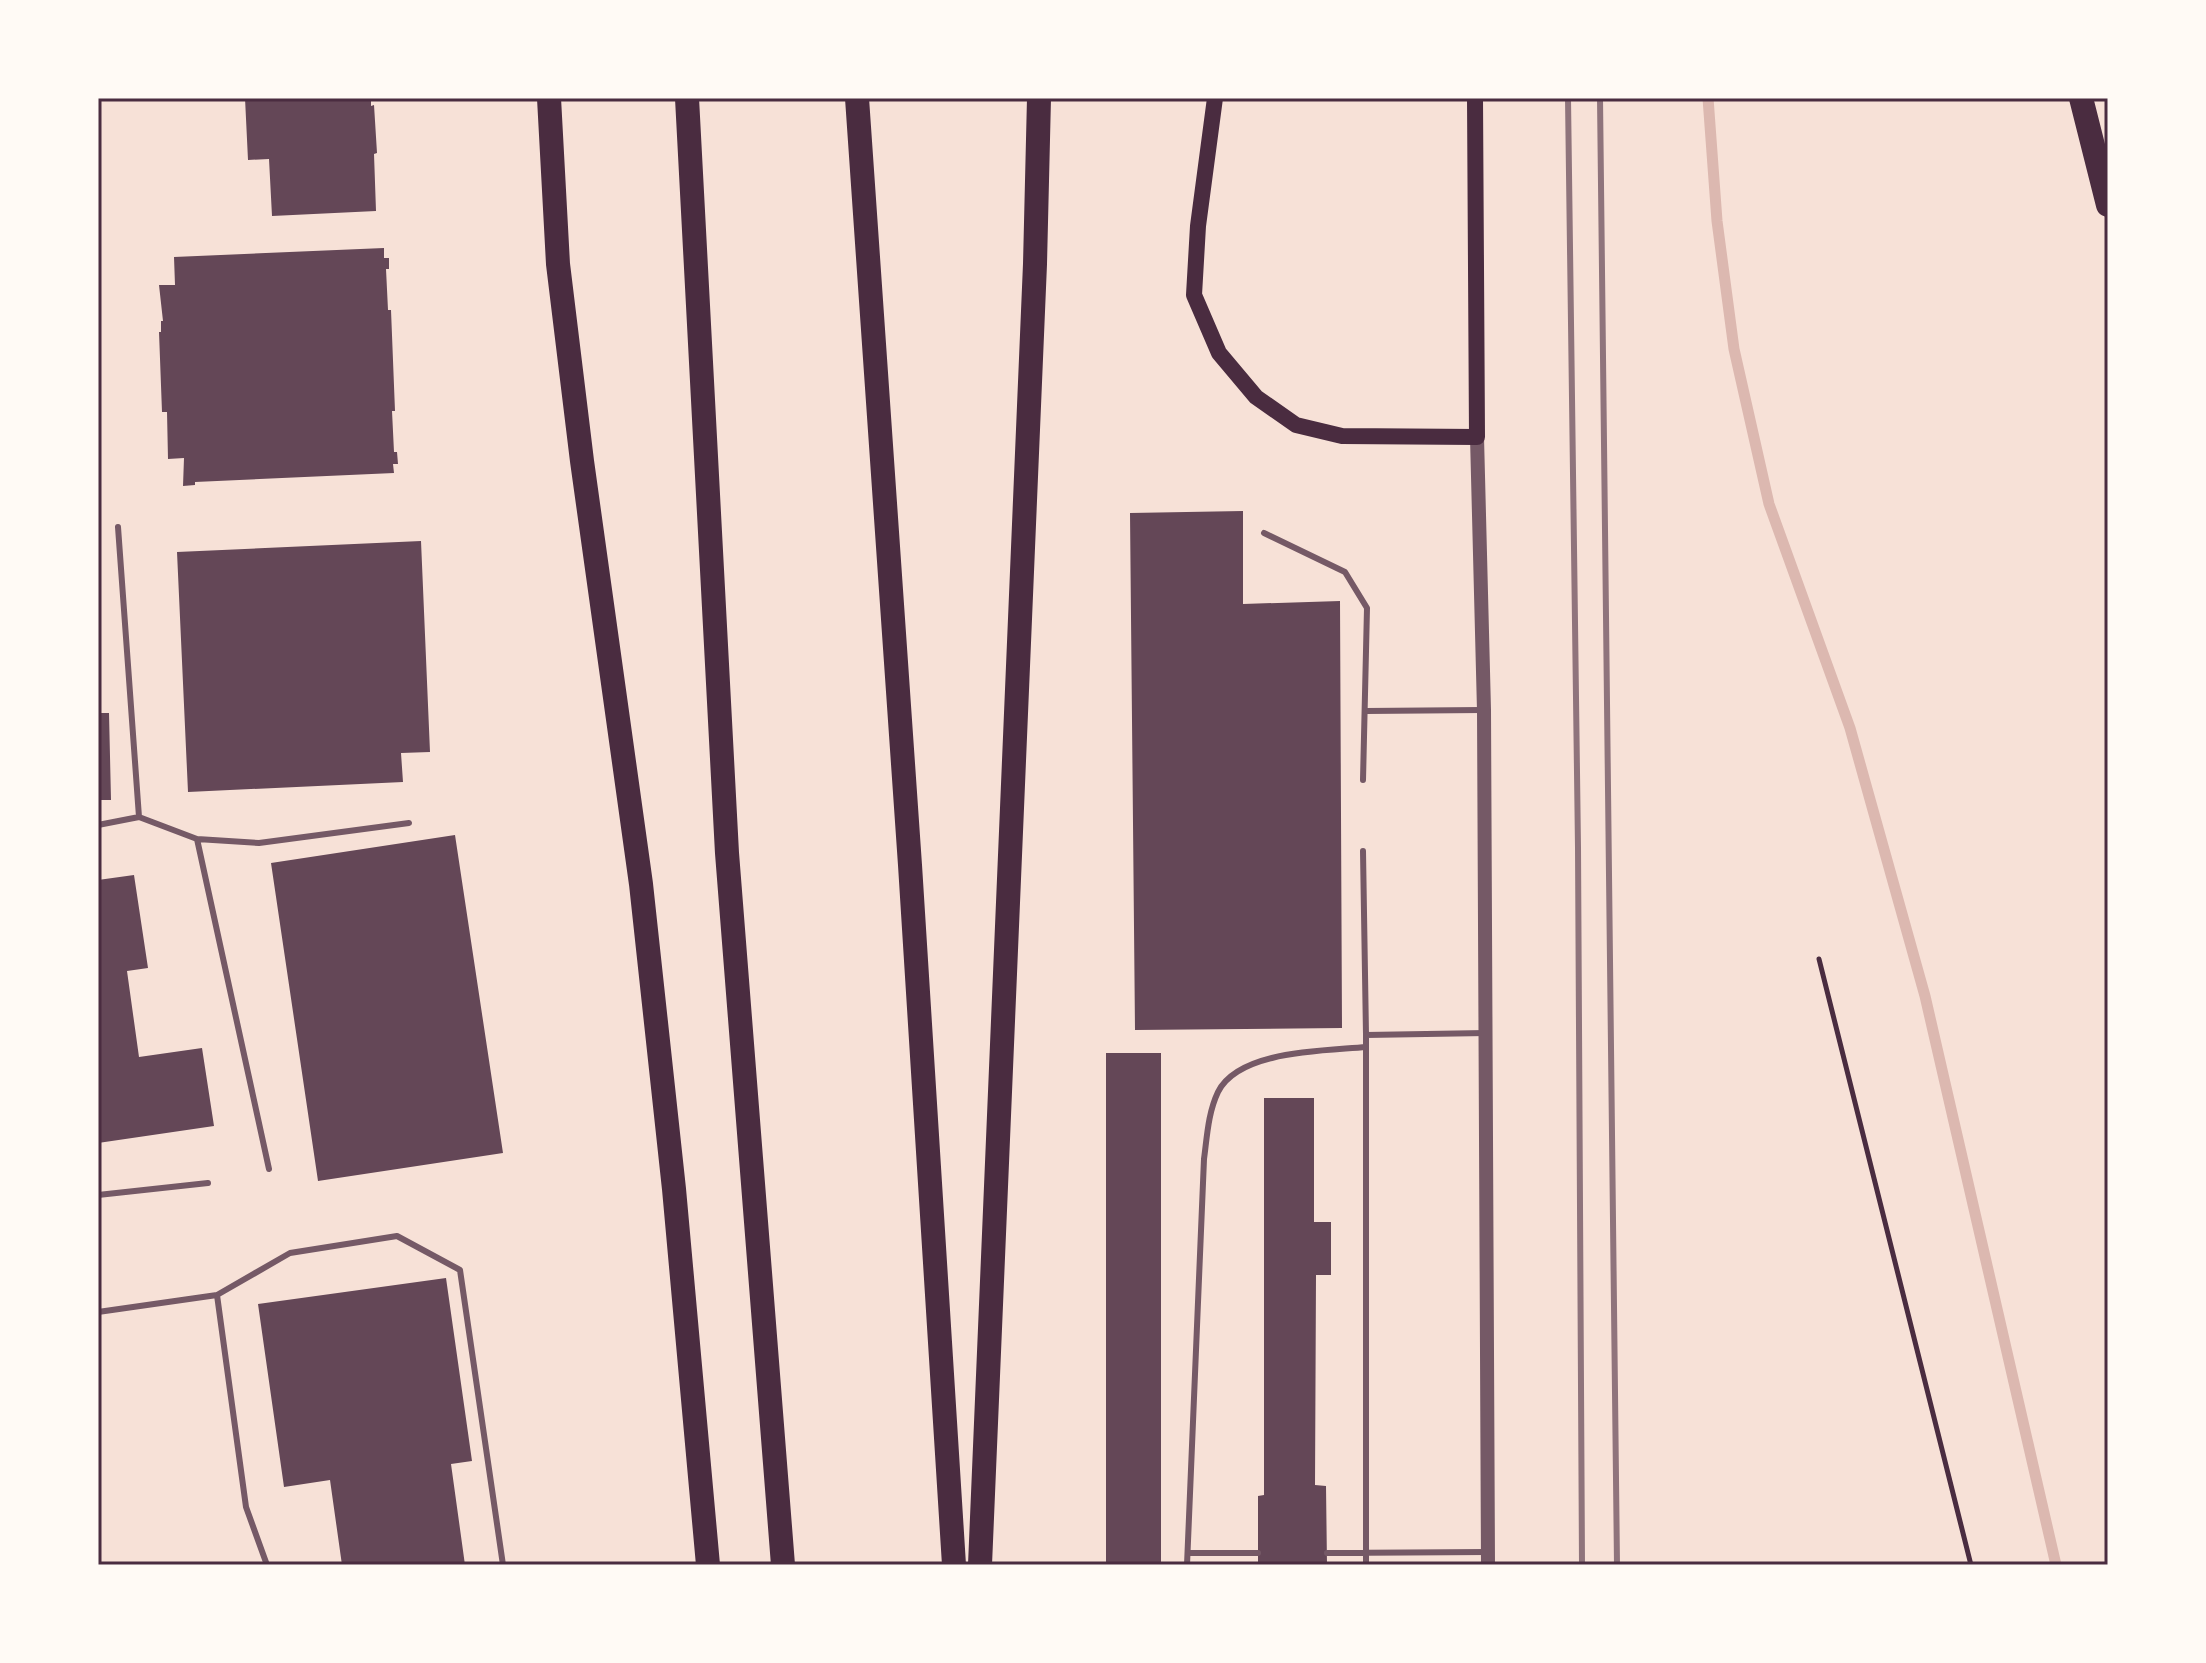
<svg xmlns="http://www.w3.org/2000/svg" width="2206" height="1663" viewBox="0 0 2206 1663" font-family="'Titillium Web',sans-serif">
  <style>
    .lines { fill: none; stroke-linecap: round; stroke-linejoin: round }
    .stream { stroke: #dcb8b0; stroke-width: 11 }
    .building { fill: #644757 }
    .path { stroke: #4a2c40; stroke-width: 5 }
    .service { stroke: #755966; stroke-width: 6 }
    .tertiary { stroke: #755966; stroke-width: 14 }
    .secondary { stroke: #4a2c40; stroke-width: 16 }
    .motorway { stroke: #4a2c40; stroke-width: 24 }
    .rail { stroke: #8f747c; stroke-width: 6 }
    .neatline { fill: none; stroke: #4a2c40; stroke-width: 3 }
  </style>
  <rect width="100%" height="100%" fill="#f7e1d7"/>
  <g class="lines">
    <path class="stream" d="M1708,98L1717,221L1734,349L1769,504L1850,728L1925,996L2056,1565"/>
  </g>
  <path class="building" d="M245,98H371V106L374,105L377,153L374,154L376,211L272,216L269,159L248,160Z
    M384,248V258H389V269H386L388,310H391L395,411H392L394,452H397L398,464H393L394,473L195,482V485L183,486L184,458L168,459L167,412H162L159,332H161V321H163L159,285H175L174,257Z
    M1243,511V604L1340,601L1342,1028L1135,1030L1130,513Z
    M421,541L430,752L401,753L403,782L188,792L177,552Z
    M98,713H109L111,800H98Z
    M455,835L503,1153L318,1181L271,863Z
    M134,875L148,968L127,971L139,1057L202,1048L214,1126L98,1143V880Z
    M1106,1053H1161V1565H1106Z
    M1264,1098H1314V1222H1331V1275H1316L1315,1485L1326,1486L1327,1565H1258V1496L1264,1495Z
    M446,1278L472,1461L451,1464L465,1565H342L330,1480L284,1487L258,1304Z"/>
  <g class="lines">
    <path class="path" d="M1819,959L1971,1565"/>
    <path class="service" d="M1264,533L1345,572L1367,608L1363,780
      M1366,711L1482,710
      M139,817L197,839L269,1169
      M98,825L139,817L118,527
      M197,839L259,843L409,823
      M1363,851L1366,1035V1565
      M1366,1035L1486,1033
      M98,1195L208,1183
      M217,1295L290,1253L397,1236L460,1270L503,1565
      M98,1312L217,1295L246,1507L267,1565
      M1188,1553H1258
      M1327,1553L1487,1552
      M1187,1565L1204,1159C1207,1137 1208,1113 1218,1092C1239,1050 1325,1051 1366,1047"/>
    <path class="tertiary" d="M1477,437L1484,710L1488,1565"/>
    <path class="secondary" d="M1215,98L1198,226L1194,295L1219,353L1256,397L1296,425L1342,436L1477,437L1475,98"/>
    <path class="motorway" d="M549,98L558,264L582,461L641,884L674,1189L708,1565
      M687,98L727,853L783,1565
      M857,98L910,865L954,1565
      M2081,98L2108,205
      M980,1565L1035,264L1039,98"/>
    <path class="rail" d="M1568,98L1578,847L1582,1565
      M1600,98L1617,1565"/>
  </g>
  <rect width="2206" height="1663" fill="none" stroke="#fffaf5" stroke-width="200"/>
  <rect x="100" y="100" width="2006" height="1463" class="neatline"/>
</svg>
